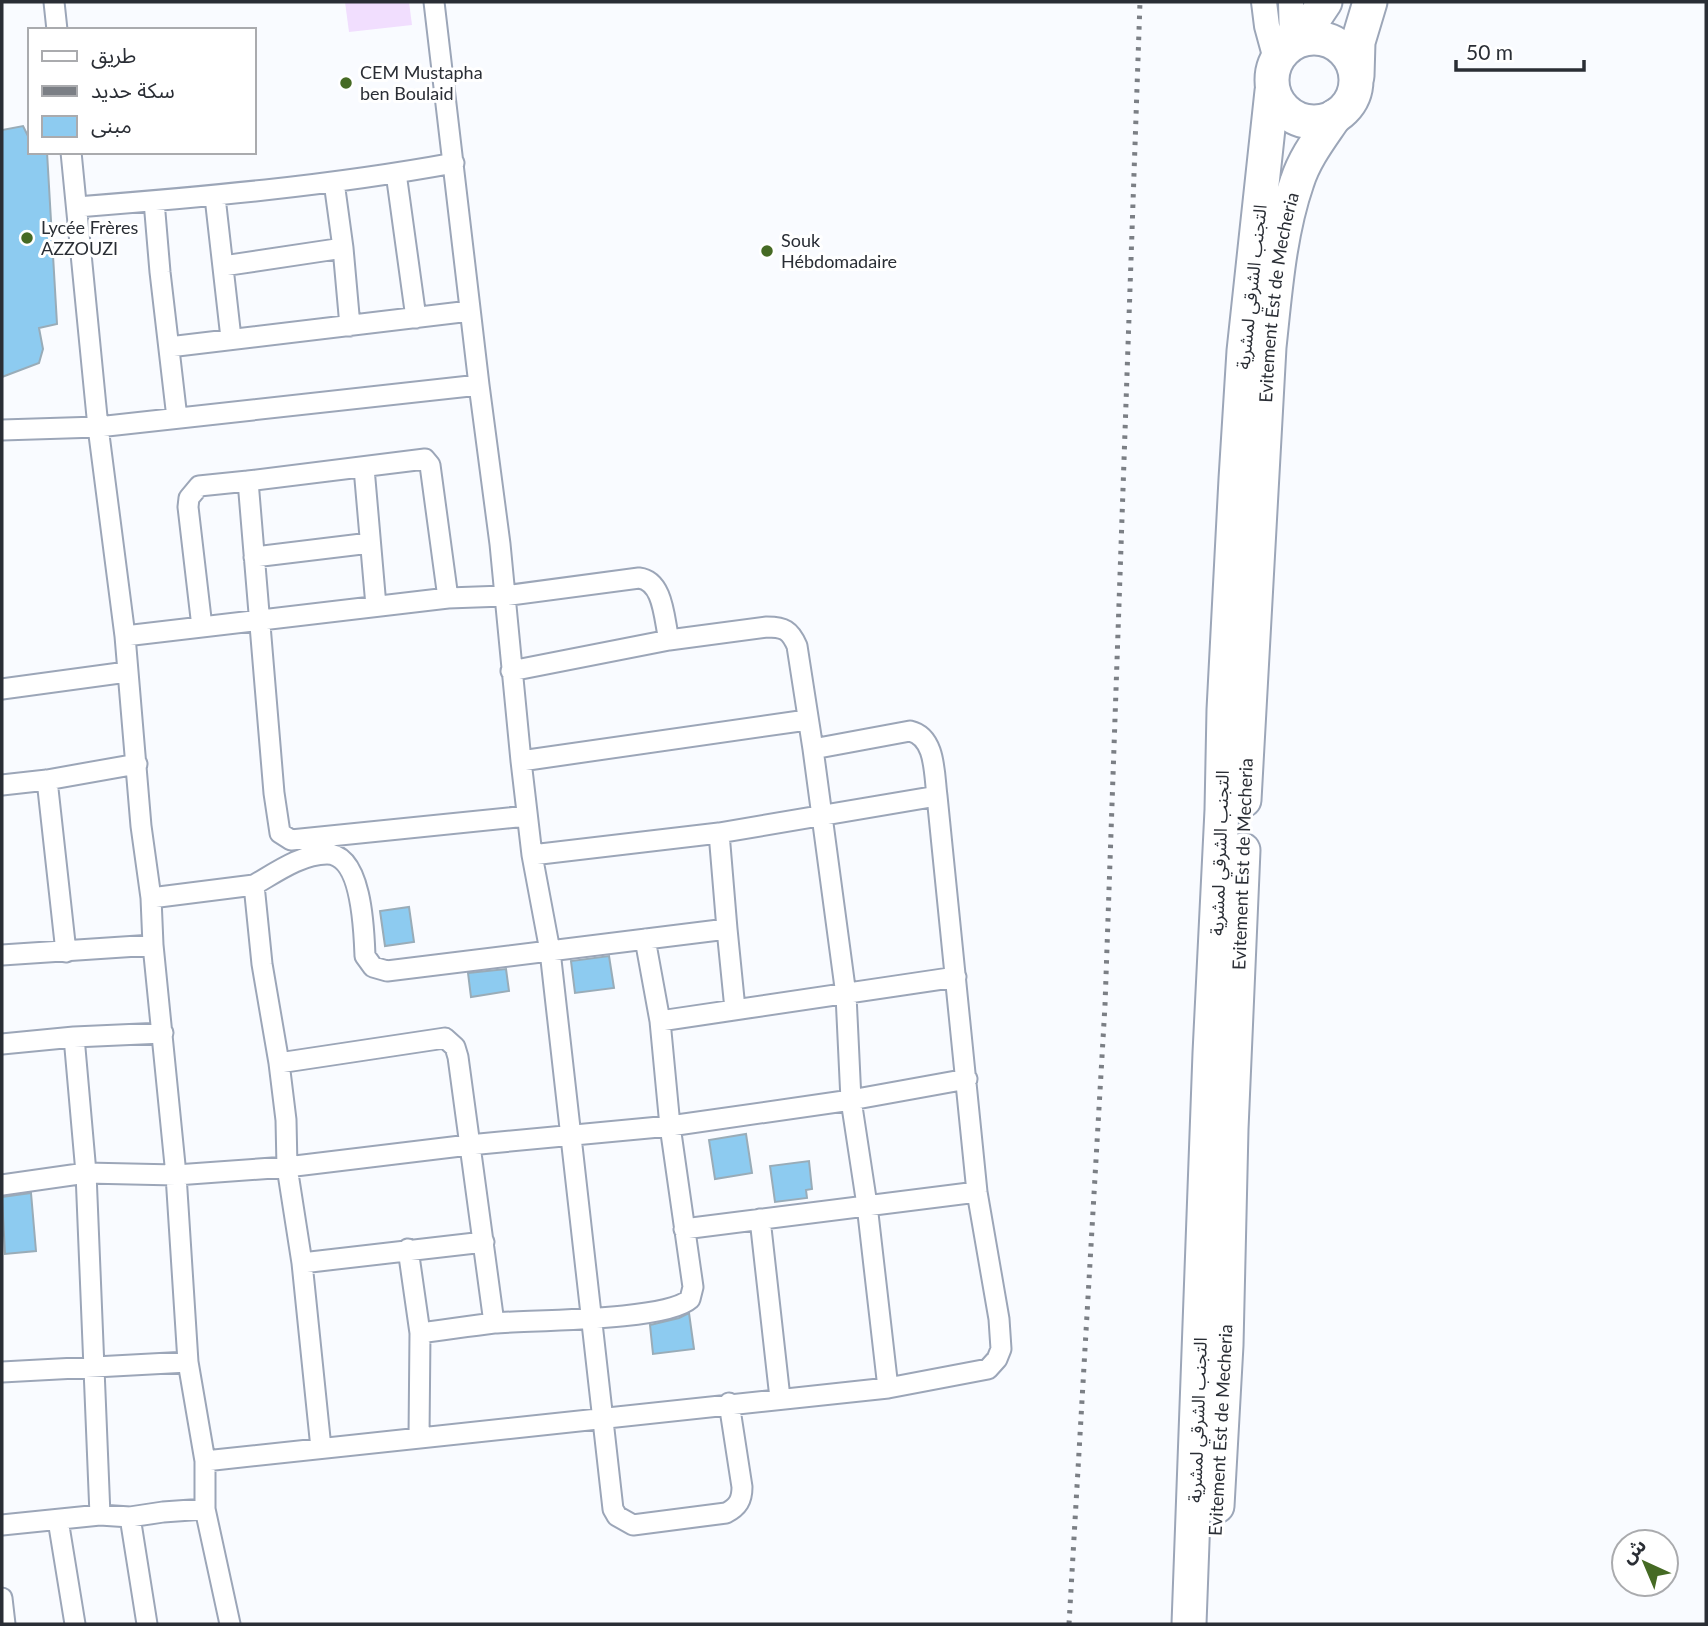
<svg xmlns="http://www.w3.org/2000/svg" width="1708" height="1626" viewBox="0 0 1708 1626" font-family="Lato,'Noto Sans Arabic',sans-serif">
  <style>
    .green { fill: #f1defe }
    .building { fill: #8dcbf0; stroke: #99acb8; stroke-width: 2 }
    .lines { fill: none; stroke-linecap: round; stroke-linejoin: round }
    .minor-casing { stroke: #9ca6b8; stroke-width: 23 }
    .tertiary-casing { stroke: #9ca6b8; stroke-width: 28 }
    .trunk-casing { stroke: #9ca6b8; stroke-width: 37 }
    .minor { stroke: #fff; stroke-width: 19 }
    .tertiary { stroke: #fff; stroke-width: 24 }
    .trunk { stroke: #fff; stroke-width: 33 }
    .rail { stroke: #7b7f85; stroke-width: 5; stroke-dasharray: 3.5 7; stroke-linecap: butt }
    .poi-dot { fill: #456a24; stroke: #fff; stroke-width: 2.5 }
    .labels { text-anchor: middle; stroke-width: 6; stroke-linejoin: round; paint-order: stroke }
    .poi-label { font-size: 18px; fill: #2a2e35; stroke: #fff; text-anchor: start }
    .street-label { font-size: 18px; fill: #2a2e35; stroke: #fff }
  </style>
  <rect width="100%" height="100%" fill="#f9fbff"/>
  <path class="green" d="M345,2H409L412,25L349,32Z"/>
  <path class="building" d="M23,126L30,140V152H47L57,324L39,328L43,349L39,363L2,377V130Z
    M409,907L414,942L385,946L380,911Z
    M609,956L614,988L575,993L571,961Z
    M506,969L509,991L471,997L468,973Z
    M746,1134L752,1173L715,1179L709,1140Z
    M809,1161L812,1189L806,1190L807,1198L775,1202L770,1166Z
    M31,1193L36,1251L5,1254L2,1197Z
    M689,1313L694,1349L653,1354L650,1325L679,1318Z"/>
  <g class="lines">
    <defs>
      <path id="minor" d="M54,2L57,30
        M434,2L479,385L500,544L521,761L532,855L550,951L613,1509L617,1516L633,1525L726,1513C738,1507 742,1500 742,1487L729,1403
        M396,173L416,318
        M334,182L343,248L350,326
        M215,197L231,338
        M154,201L160,272L177,418
        M77,207C203,197 329,186 454,163
        M223,266L343,248
        M169,347L470,311
        M2,430L98,427L479,385
        M364,468L376,606
        M254,557L370,543
        M448,598L430,465L425,459L248,481L274,793L280,833L291,840L527,816
        M202,627L188,507L189,498L199,486L248,481
        M125,636L448,598L504,596L639,578C664,581 664,620 669,640
        M511,671L669,640L767,627C784,627 790,630 797,646L813,749L846,995L851,1100L867,1205L888,1388
        M2,689L127,672
        M521,761L807,720
        M47,780L66,952
        M2,785L47,780L137,764
        M532,855L719,833L937,796
        M254,885C275,873 301,854 327,854C362,854 364,930 365,956L373,967L387,971L727,929L719,833
        M151,898L254,885L262,964L279,1063
        M727,929L735,1009
        M2,955L153,945
        M660,1021L956,977
        M74,1037L86,1173L100,1515
        M2,1044L74,1037L163,1033
        M2,1185L86,1173L176,1175L287,1167L469,1145L670,1126L851,1100L967,1079
        M760,1219L780,1398
        M684,1229L977,1192
        M408,1249L420,1333L419,1437
        M302,1263L484,1242
        M420,1333C444,1330 469,1326 494,1323C532,1320 666,1321 690,1299L693,1287L670,1126L660,1021L645,939
        M2,1372L188,1362
        M321,1448L302,1263L287,1167L286,1120L279,1063L445,1038L455,1047L458,1057L494,1323
        M205,1461L888,1388L988,1369L997,1359L1001,1349L999,1319L977,1192L937,796C934,774 936,737 910,731L813,749
        M205,1509L230,1624
        M130,1517L147,1624
        M58,1520L75,1624
        M2,1525L100,1515L130,1517L163,1512L205,1509V1461L188,1362L176,1175L153,945L151,898L141,826L125,636L98,427L71,152
        M2,1598L5,1624"/>
      <path id="tertiary" d="M1264,2L1267,26L1276,59
        M1291,2L1292,42"/>
      <g id="trunk">
        <circle cx="1314" cy="80" r="42"/>
        <path d="M1301,38L1325,2"/>
        <path d="M1357,76L1358,42L1370,2"/>
        <path id="s1" d="M1244,800L1269,347C1275,292 1279,234 1297,182C1305,157 1321,137 1335,116"/>
        <path d="M1217,1506L1226,1345L1231,1129L1243,850"/>
        <path d="M1189,1624L1210,1053L1222,810L1224,710L1236,479L1244,351L1272,91"/>
      </g>
    </defs>
    <use href="#minor" class="minor-casing"/>
    <use href="#tertiary" class="tertiary-casing"/>
    <use href="#trunk" class="trunk-casing"/>
    <use href="#minor" class="minor"/>
    <use href="#tertiary" class="tertiary"/>
    <use href="#trunk" class="trunk"/>
    <path class="rail" d="M1069,1624L1105,1005L1140,2"/>
  </g>
  <g class="poi-dot">
    <circle cx="346" cy="83" r="7"/>
    <circle cx="27" cy="238" r="7"/>
    <circle cx="767" cy="251" r="7"/>
  </g>
  <g class="labels">
    <g class="poi-label">
      <text x="360" y="79">CEM Mustapha<tspan x="360" dy="21">ben Boulaid</tspan></text>
      <text x="41" y="234">Lycée Frères<tspan x="41" dy="21">AZZOUZI</tspan></text>
      <text x="781" y="247">Souk<tspan x="781" dy="21">Hébdomadaire</tspan></text>
    </g>
    <g class="street-label">
      <text transform="translate(1252 287) rotate(-84)" y="6">التجنب الشرقي لمشرية</text>
      <text dy="6" stroke="none"><textPath href="#s1" startOffset="504">Evitement Est de Mecheria</textPath></text>
      <text transform="translate(1220 853) rotate(-88)" y="6">التجنب الشرقي لمشرية</text>
      <text transform="translate(1243 864) rotate(-88)" y="6">Evitement Est de Mecheria</text>
      <text transform="translate(1198 1420) rotate(-88)" y="6">التجنب الشرقي لمشرية</text>
      <text transform="translate(1221 1430) rotate(-87)" y="6">Evitement Est de Mecheria</text>
    </g>
  </g>
  <rect width="1708" height="1626" fill="none" stroke="#2a2e35" stroke-width="7"/>
  <rect x="28" y="28" width="228" height="126" fill="#ffffff" stroke="#aaabae" stroke-width="2"/>
  <rect x="42" y="51" width="35" height="10" fill="#ffffff" stroke="#aaabae" stroke-width="2"/>
  <text x="91" y="63" font-size="21" fill="#2a2e35">طريق</text>
  <rect x="42" y="86" width="35" height="10" fill="#7b7f85" stroke="#aaabae" stroke-width="2"/>
  <text x="91" y="98" font-size="21" fill="#2a2e35">سكة حديد</text>
  <rect x="42" y="116" width="35" height="21" fill="#8dcbf0" stroke="#aaabae" stroke-width="2"/>
  <text x="91" y="133" font-size="21" fill="#2a2e35">مبنى</text>
  <g transform="translate(1645 1563) rotate(316)"><circle r="33" fill="#ffffff" stroke="#aaabae" stroke-width="2"/>
  <path d="M0-5L12 26L0 18L-12 26Z" fill="#456a24"/>
  <text y="-10" font-size="19" font-weight="bold" text-anchor="middle" fill="#2a2e35">ش</text>
  </g>
  <path d="M1456 60v10h128v-10" fill="none" stroke="#2a2e35" stroke-width="3.5"/>
  <text x="1466" y="60" font-size="21" fill="#2a2e35" stroke="#ffffff" stroke-width="5" paint-order="stroke">50 m</text>
</svg>
